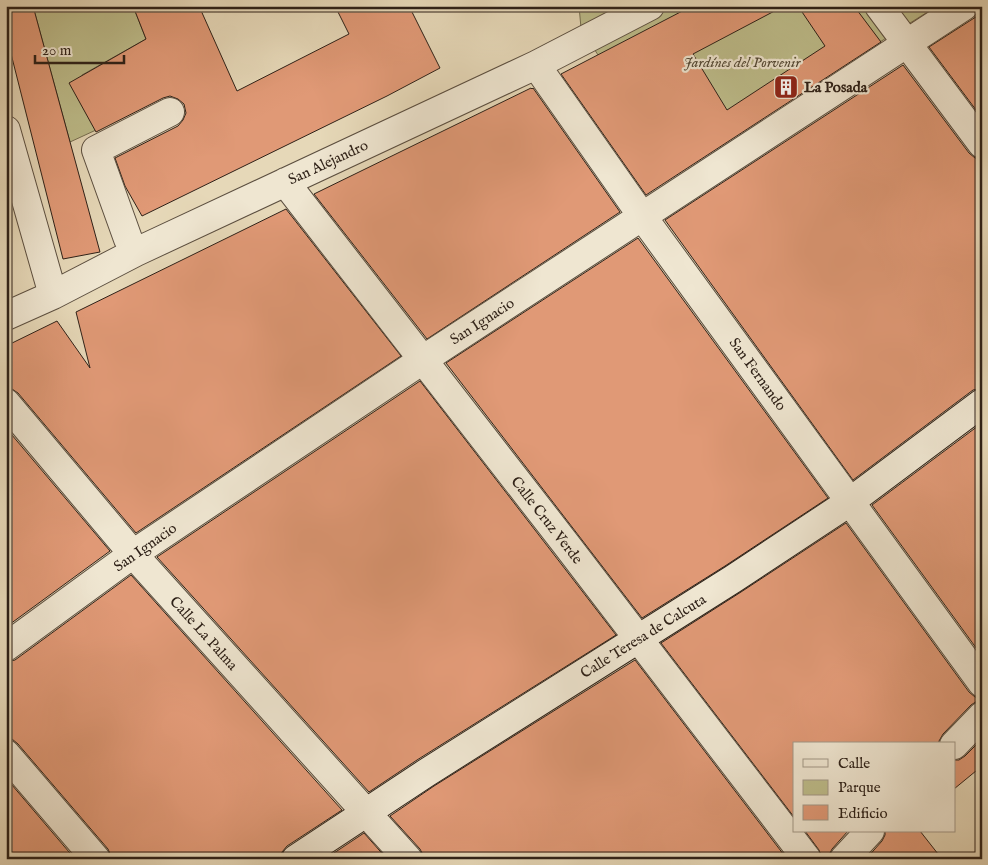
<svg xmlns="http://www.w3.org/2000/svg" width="988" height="865" viewBox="0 0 988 865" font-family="'IM FELL English',serif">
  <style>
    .green { fill: #bdbc8a; stroke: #766e51 }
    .building { fill: #e09976; stroke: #2e2118 }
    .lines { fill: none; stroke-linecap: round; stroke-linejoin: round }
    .street-casing { stroke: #5c4f40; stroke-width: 30 }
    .secondary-casing { stroke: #2e2118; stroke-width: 30 }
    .street { stroke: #efe6d1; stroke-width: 28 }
    .secondary { stroke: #efe6d1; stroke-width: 28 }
    .labels { text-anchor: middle; stroke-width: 4.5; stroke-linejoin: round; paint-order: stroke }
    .park-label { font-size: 15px; font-style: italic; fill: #524834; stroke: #efe6d1 }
    .poi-label { font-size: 15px; font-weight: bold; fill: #2e2118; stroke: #efe6d1; text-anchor: start }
    .street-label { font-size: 15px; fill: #2e2118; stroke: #efe6d1 }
  </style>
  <rect width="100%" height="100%" fill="#e6d8b8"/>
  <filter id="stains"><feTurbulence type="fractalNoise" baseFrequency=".004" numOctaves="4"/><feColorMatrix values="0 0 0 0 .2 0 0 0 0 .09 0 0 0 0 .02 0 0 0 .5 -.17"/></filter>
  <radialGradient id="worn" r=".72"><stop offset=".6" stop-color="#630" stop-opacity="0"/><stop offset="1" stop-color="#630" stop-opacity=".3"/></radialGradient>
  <path class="green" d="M33,6H133L146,39L82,75L96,130L70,142Z
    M579,6H937L726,139L598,55L581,28Z"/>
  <path class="building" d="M6,6H33L100,252L63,259L6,34Z
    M133,6H199L237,91L349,34L335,6H409L440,68L387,96L142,216L125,186L115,158L178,126L183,120L186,113L184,104L178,99L170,96L163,98L96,132L69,83L146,39Z
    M692,6H784L693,54L727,110L825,46L798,6H854L881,42L646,195L561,74Z
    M982,13V118L929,47Z
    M903,65L969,153L975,158L982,159V388L973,390L853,480L665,220Z
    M531,88L532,89L533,88L620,212L427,339L314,194Z
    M286,209L401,356L136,533L18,393L12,389L6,388V346L57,321L90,368L76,312Z
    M638,238L828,498L725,566L642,618L446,363Z
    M420,381L616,635L417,760L369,792L157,557Z
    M982,423V656L872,505Z
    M6,428L110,551L6,627Z
    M846,523L969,692L975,697L982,698V701H977L971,705L943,734L939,741V744H794V817L661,643L741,592Z
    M131,575L342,810L287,846L282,852L281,859H111V856L108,849L18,744L12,739H6V662L15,660Z
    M635,660L787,859H423V855L420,849L390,816L434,786Z
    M982,739V766L954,789V760H959L965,756Z
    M6,778L75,859H6Z
    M805,831H848L832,849L829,855V859H822L819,850Z
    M885,831H920L942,859H866L882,841L885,835Z
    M364,833L387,859H325Z"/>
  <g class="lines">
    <defs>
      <path id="street" d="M879,6L982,144
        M536,65L642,216L982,683
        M6,130L53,295
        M285,182C461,407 634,632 807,859
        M136,252L128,239L96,150L170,112
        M6,316L53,295L136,252L536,65L650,6
        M6,403L133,554L408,859
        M6,647L133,554L424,359L964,6
        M954,745L982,716
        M6,754L96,859
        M844,859L870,831"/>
      <path id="secondary" d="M296,859L426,773L733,579L851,501L982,403"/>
    </defs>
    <use href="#street" class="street-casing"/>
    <use href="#secondary" class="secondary-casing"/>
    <use href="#street" class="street"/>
    <use href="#secondary" class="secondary"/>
  </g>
  <defs>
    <symbol id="building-square" viewBox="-11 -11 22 22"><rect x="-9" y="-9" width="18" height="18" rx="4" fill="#8f2418" stroke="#efe6d1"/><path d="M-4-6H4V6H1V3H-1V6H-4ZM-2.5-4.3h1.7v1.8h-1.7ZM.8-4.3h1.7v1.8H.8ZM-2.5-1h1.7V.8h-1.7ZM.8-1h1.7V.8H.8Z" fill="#fff"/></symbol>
  </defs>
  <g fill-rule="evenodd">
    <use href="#building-square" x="772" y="73" width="28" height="28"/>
  </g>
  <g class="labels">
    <g class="park-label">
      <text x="742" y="67">Jardínes del Porvenir</text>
    </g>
    <g class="poi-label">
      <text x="804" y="92">La Posada</text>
    </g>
    <g class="street-label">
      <text transform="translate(328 162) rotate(-25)" y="5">San Alejandro</text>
      <text transform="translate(482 321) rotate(-33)" y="5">San Ignacio</text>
      <text transform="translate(758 374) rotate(54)" y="5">San Fernando</text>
      <text transform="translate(547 520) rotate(52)" y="5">Calle Cruz Verde</text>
      <text transform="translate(145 547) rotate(-35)" y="5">San Ignacio</text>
      <text transform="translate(204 633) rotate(48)" y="5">Calle La Palma</text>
      <text transform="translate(643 636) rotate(-32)" y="5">Calle Teresa de Calcuta</text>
    </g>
  </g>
  <rect width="988" height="865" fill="none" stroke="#e6d8b8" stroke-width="25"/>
  <rect x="8" y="8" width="973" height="850" fill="none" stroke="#2e2118" stroke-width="2.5"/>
  <rect x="12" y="12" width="963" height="840" fill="none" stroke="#2e2118"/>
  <rect x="793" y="742" width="162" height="90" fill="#efe6d1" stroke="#a29787"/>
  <rect x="803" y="759" width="25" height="8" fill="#efe6d1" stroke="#a29787"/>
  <text x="838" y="768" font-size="15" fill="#2e2118">Calle</text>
  <rect x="803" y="780" width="25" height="15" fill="#bdbc8a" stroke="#a29787"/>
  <text x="838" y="792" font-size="15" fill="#2e2118">Parque</text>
  <rect x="803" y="805" width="25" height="15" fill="#e09976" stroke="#a29787"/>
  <text x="838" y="818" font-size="15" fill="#2e2118">Edificio</text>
  <path d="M35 55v8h89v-8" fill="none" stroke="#2e2118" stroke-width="2.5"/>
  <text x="42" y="55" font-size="15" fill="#2e2118" stroke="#efe6d1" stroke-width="4" paint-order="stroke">20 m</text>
  <rect width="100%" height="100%" filter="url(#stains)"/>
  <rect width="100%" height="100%" fill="url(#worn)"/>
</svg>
